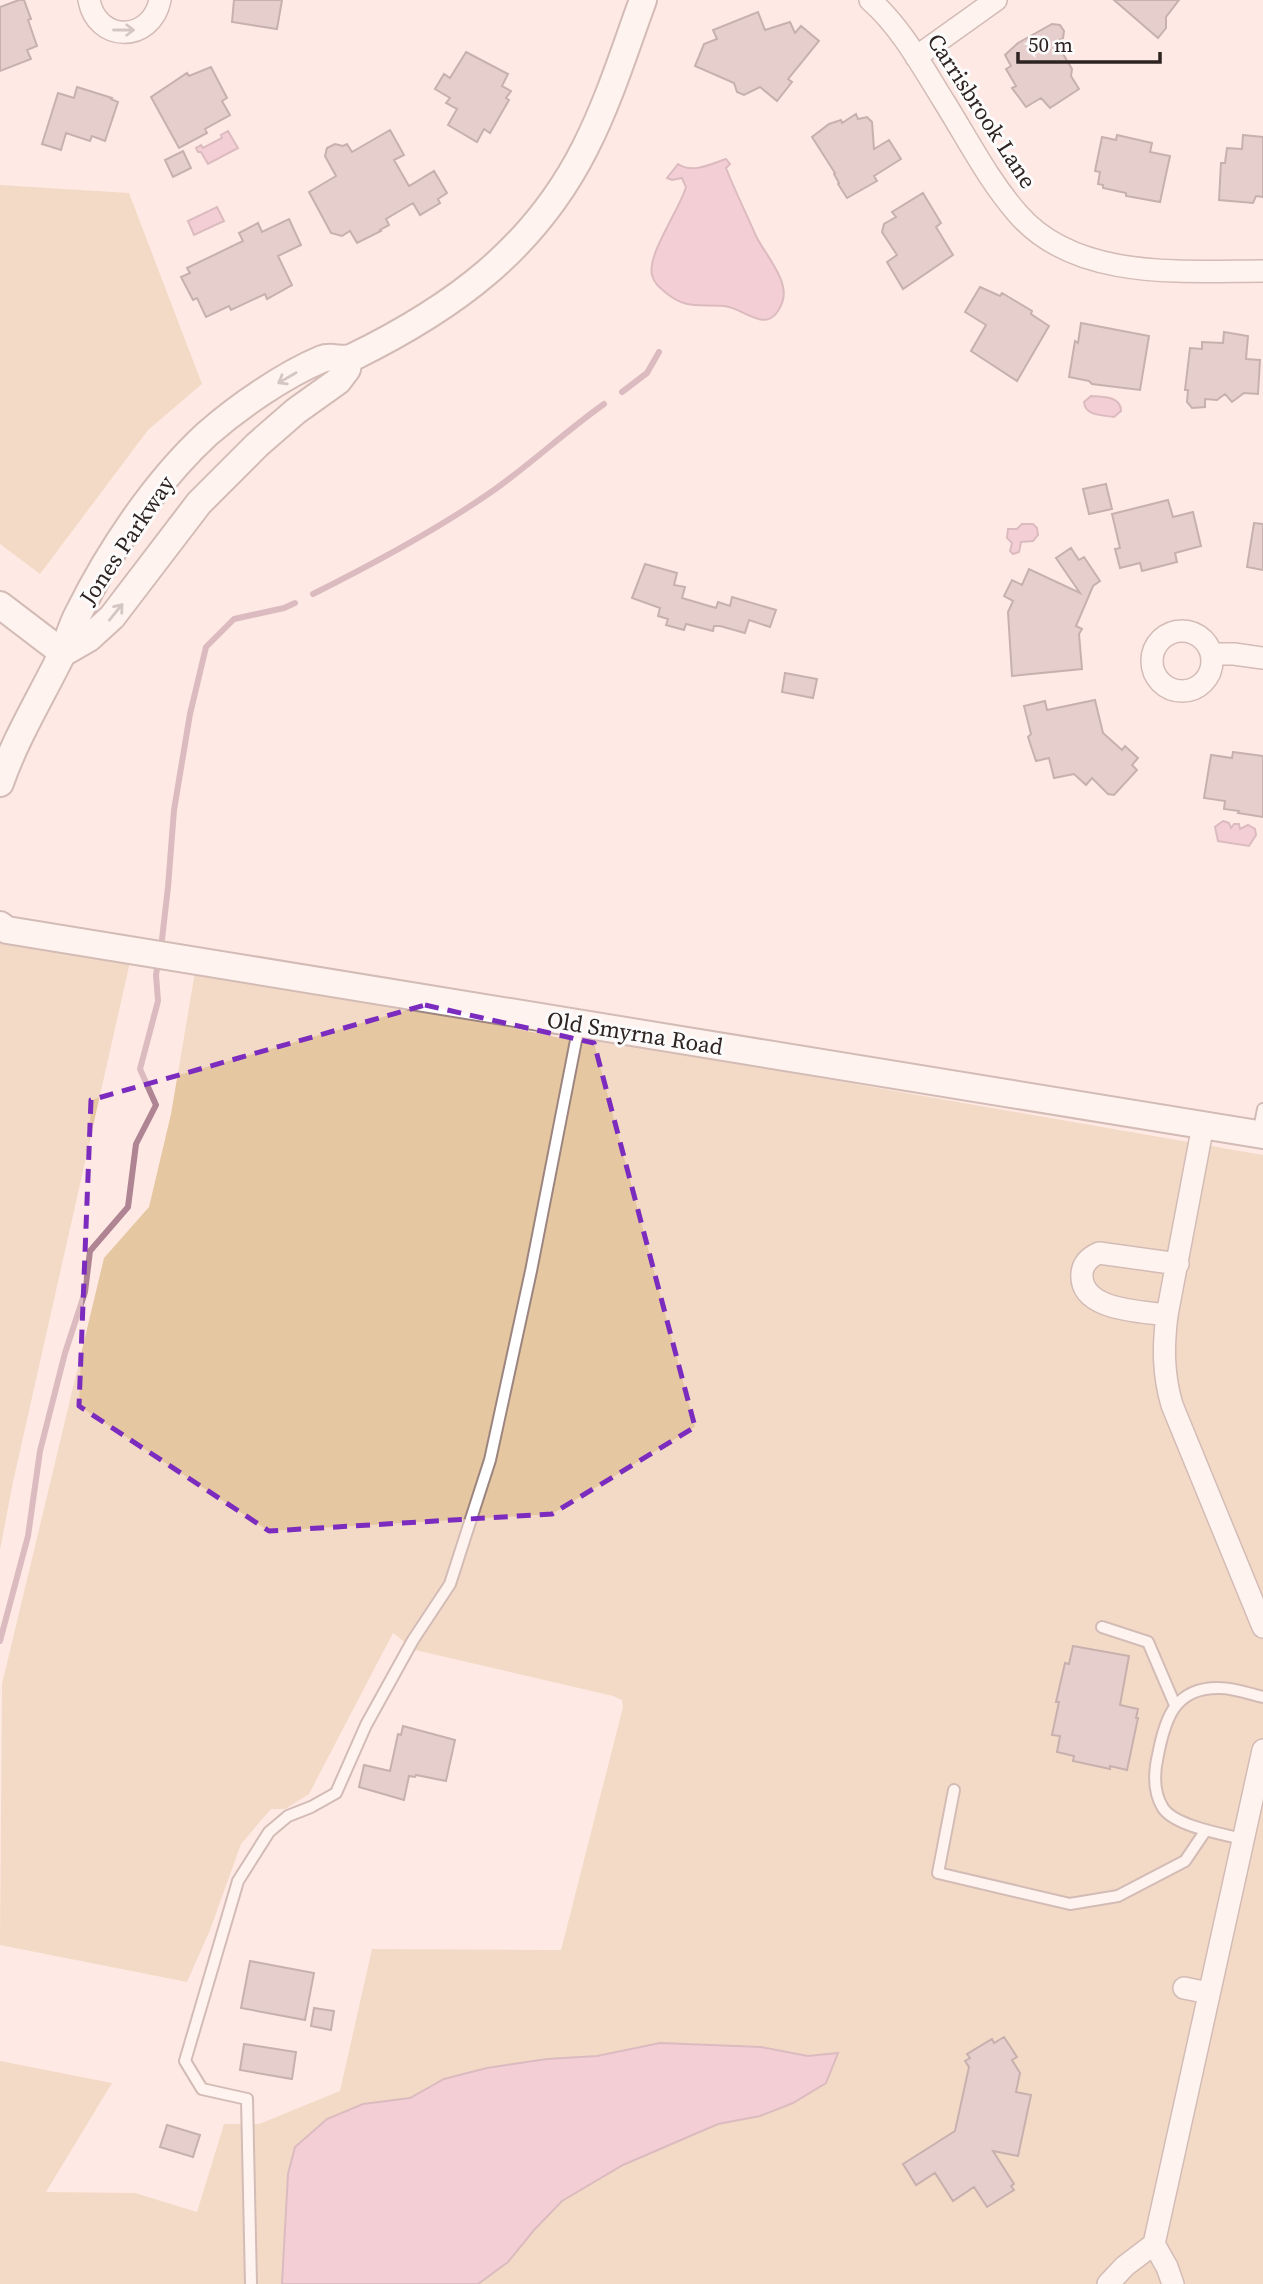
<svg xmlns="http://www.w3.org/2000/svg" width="1263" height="2284" viewBox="0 0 1263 2284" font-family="'Source Serif 4',serif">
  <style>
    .green { fill: #e5c7a2 }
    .water { fill: #e7aec4; stroke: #af8493; stroke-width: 2 }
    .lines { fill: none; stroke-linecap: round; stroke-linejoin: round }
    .stream { stroke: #af8493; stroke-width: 6 }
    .building { fill: #c8adaf; stroke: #846c6d; stroke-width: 2 }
    .service-casing { stroke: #9d857f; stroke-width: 14 }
    .minor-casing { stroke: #9d857f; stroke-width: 24 }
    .tertiary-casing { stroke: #9d857f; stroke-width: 30 }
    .service { stroke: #fff; stroke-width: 10 }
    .minor { stroke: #fff; stroke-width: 21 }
    .tertiary { stroke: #fff; stroke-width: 26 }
    .oneway { stroke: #a09c9b }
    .marked { fill: none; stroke: #7b2cbf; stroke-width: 5; stroke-dasharray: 14 9; stroke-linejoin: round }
    .labels { text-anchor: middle; stroke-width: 6; stroke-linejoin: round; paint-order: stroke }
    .street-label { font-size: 23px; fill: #2d2321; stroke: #fbfbfb }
  </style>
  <rect width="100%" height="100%" fill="#ffe9e4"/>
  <path class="green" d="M0,185L129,193L202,384L148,430L40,574L0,544Z
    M0,941L130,962L13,1482L0,1550Z
    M195,972L432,1011L561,1038L602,1040L1263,1155V2284H0V2061L112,2083L46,2192L135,2193L197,2212L224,2124H259L340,2091L372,1949L561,1950L623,1707L622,1700L613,1696L415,1650L393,1633L309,1794L285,1809H271L241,1844L210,1930L187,1982L0,1945L2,1684L104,1258L149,1207L171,1114Z"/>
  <path class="water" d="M228,131L238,148L208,164L201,152H198L196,148L201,145L203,148L222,138L221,135Z
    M726,159L730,164L726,168C735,191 746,213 756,236C764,253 791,282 782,303C768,338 746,308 724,306C699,304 686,310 665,292C659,287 654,283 652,275C647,254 680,209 686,187L682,178L672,180L667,178L678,164C692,174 711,164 726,159Z
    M217,207L224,221L194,235L188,221Z
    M1091,396C1103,397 1121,396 1121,411L1114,417C1102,415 1085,416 1084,402Z
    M1022,524H1033L1037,528L1038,535L1033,541L1021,542L1019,552L1013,554L1010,551L1012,543L1007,538L1008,529H1017Z
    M1223,821L1229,823L1231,828L1234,824H1239L1240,829L1248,825L1255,829L1256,835L1249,846L1218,841L1215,827Z
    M660,2043L761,2047L808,2056L838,2053L826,2083L793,2103L760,2116L718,2124L623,2165L562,2201L534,2230L508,2262L478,2284H282L288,2174L295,2147L327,2119L363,2104L410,2098L444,2079L487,2068L547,2059L597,2056Z"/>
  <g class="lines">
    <path class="stream" d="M622,392L647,373L659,352
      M313,594C375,563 437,530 494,490C532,463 566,431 604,404
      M161,948L168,887L174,810L190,714L206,647L234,619L284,608L295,603
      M0,1641L28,1536L40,1451L65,1353L85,1292L90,1251L128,1207L136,1144L156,1105L140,1069L158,1001L156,975L158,962"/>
  </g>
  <path class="building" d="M19,0H24L31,19L28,20L37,46L27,50L31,59L0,71V7Z
    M234,0H282L277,29L232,22Z
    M1114,0H1179L1166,17V28L1158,38Z
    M758,12L765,30L790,22L795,33L801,26L819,41L788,79L792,82L777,101L760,87L744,95L737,92L734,83L695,66L704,44L717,39L713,30Z
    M1052,24L1060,25L1064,31L1063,38L1056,42L1072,69L1071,76L1079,89L1050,108L1041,98L1026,107L1012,88L1016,86L1006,69L1011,66L1005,55L1018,43Z
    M466,52L508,74L502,86L511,91L506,98L509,100L490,133L484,129L477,142L448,125L457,109L446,103L450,98L435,89L444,74L450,78Z
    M211,67L227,98L222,101L230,115L205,129L207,133L179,148L151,97L187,73L189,76Z
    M77,87L112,98L111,99L118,102L105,141L92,136L90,141L66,133L61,150L42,144L58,93L74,98Z
    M856,114L858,119L867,117L872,122L874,149L889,140L901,159L874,176L877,181L847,198L838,184L839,183L834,174L835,173L812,137L829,124L841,120L842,123Z
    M390,130L404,155L394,160L409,186L434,171L447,193L438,199L440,203L420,215L413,203L386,219L389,225L380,230L381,231L357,243L350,231L342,236L331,233L309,192L336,176L325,156L327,148L335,144L343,146L347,144L352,152Z
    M1117,135L1152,143L1150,152L1170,156L1160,202L1126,196V193L1103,188V185L1098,184L1100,172L1095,171L1102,137L1116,140Z
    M1243,135L1263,137V197L1256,196L1253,203L1219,200L1221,163H1225L1227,148L1242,149Z
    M183,151L191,168L173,177L165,160Z
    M923,193L941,223L936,227L953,255L903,289L887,262L897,255L882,232L884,224L896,217L892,212Z
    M289,219L301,245L278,256L292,285L267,299L265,294L231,310L229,306L206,317L197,298L193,300L181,277L190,273L187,268L243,241L239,233L258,223L262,232Z
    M980,287L1000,296L1002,293L1032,311L1031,314L1049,326L1017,381L971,351L986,325L965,312Z
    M1081,323L1149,336L1140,390L1092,384L1089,381L1069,377L1075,341L1078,343Z
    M1224,332L1248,336L1246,359L1260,360L1258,394L1244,393L1232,402L1225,394L1217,400L1205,399V407L1192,408L1187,402L1188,390H1185L1190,348L1202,349V342L1223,343Z
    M1106,484L1112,509L1089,514L1083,489Z
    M1168,500L1173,517L1193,512L1201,546L1175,553L1177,562L1142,571L1140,563L1120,568L1115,549L1120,548L1112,514Z
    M1254,523L1263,524V570L1247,567Z
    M1071,548L1079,560L1084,557L1100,581L1093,586L1076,626L1082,629L1079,634L1082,669L1012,676L1008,612L1013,601L1004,596L1012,580L1022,585L1029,569L1080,593L1056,558Z
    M645,564L677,573L674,585L685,587L682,598L716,608L718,602L730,606L732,597L776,610L770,627L749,620L745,633L720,626H714L713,631L686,624L684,630L666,625L668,619L658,616L660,608L632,598Z
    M785,673L817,679L813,698L782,692Z
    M1095,700L1103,733L1122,750L1125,746L1138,758L1132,765L1137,770L1114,795L1108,794L1092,778L1086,785L1074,774L1054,778L1049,758L1036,761L1028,737L1031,734L1024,706L1045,701L1047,710Z
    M1233,752L1263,756V817L1238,813L1239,811L1224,809L1225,801L1204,798L1211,755L1232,758Z
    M1073,1646L1129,1656L1120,1705L1138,1709L1136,1718H1138L1127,1770L1110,1766V1769L1073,1761L1074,1756L1057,1752L1060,1736L1052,1735L1059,1702H1056L1065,1663L1069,1664Z
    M403,1726L455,1740L446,1781L416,1775L415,1777L409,1776L404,1800L359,1787L364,1765L390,1771L398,1734L401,1735Z
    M250,1961L314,1973L305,2020L241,2008Z
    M314,2008L334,2011L331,2030L311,2026Z
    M1004,2037L1017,2057L1012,2060L1020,2073L1016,2092L1031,2095L1018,2156L993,2151L1014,2184L1011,2186L1014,2190L987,2207L974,2187L953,2201L935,2173L916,2185L903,2164L955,2131L969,2067L965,2061L970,2058L967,2054L992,2039L994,2043Z
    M244,2044L296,2052L292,2079L240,2070Z
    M167,2125L200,2135L193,2157L160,2147Z"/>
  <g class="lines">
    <defs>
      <path id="service" d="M1258,1134L1263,1109
        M1102,1627L1148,1642L1175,1705
        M954,1790L938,1873L1070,1904L1118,1896L1185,1861L1206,1830
        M1243,1839C1222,1834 1175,1826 1163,1808C1153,1792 1154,1772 1158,1755C1165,1718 1175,1687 1220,1688C1234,1688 1250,1694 1263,1697
        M251,2284L247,2099L202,2089L185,2061L238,1881L269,1832L288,1816L311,1807L336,1793L366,1725L413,1640L450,1584L490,1460L531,1271L579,1025"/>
      <path id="minor" d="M89,0C97,43 151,43 160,0
        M870,0C902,28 923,68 945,103C968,140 989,181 1018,214C1076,281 1183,271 1263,271
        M916,57L996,0
        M1152 661a30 30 0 1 1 60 0a30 30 0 1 1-60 0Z
        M1212,654H1234L1263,658
        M1203,1125L1167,1315C1163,1347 1163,1374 1172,1405L1263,1627
        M1167,1315C1141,1311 1079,1311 1082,1273C1083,1263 1090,1257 1099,1253L1178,1264
        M1184,1988L1209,1993
        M1108,2284L1125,2266L1154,2244
        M1173,2284L1167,2267L1154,2244L1263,1750"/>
      <path id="tertiary" d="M0,605L63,653
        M63,653L89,638L112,617L199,503L257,445L296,411L338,381L347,369L349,359
        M0,783C16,737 41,697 62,654C68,641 71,627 78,614C109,551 155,482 207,434C239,406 284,375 322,359C332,355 343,362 353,357C453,308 534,249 585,148C609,101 625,49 643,0
        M0,925L7,930L1263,1135"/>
    </defs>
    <use href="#service" class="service-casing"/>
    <use href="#minor" class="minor-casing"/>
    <use href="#tertiary" class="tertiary-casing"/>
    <use href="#service" class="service"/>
    <use href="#minor" class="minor"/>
    <use href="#tertiary" class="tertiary"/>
  </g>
  <defs><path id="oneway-shaft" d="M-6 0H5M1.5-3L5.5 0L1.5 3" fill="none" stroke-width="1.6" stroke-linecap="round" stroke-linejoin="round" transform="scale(1.75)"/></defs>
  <g class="oneway">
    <use href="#oneway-shaft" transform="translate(124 30)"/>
    <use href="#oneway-shaft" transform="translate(287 378) rotate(150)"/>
    <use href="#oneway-shaft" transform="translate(116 612) rotate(-51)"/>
  </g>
  <path d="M0 0H1263V2284H0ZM425,1005L594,1043L695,1427L552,1514L269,1531L79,1406L91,1100Z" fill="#ffe9e4" fill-opacity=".55" fill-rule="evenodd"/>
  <path class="marked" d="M425,1005L594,1043L695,1427L552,1514L269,1531L79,1406L91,1100Z"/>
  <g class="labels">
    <g class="street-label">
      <text transform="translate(982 111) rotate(57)" y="8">Carrisbrook Lane</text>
      <text transform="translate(127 540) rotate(-56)" y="8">Jones Parkway</text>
      <text transform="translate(635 1033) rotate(9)" y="8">Old Smyrna Road</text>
    </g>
  </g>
  <path d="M1018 52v10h142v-10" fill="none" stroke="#2d2321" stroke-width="3.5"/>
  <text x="1028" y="52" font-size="21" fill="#2d2321" stroke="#fbfbfb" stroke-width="5" paint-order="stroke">50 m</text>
</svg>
